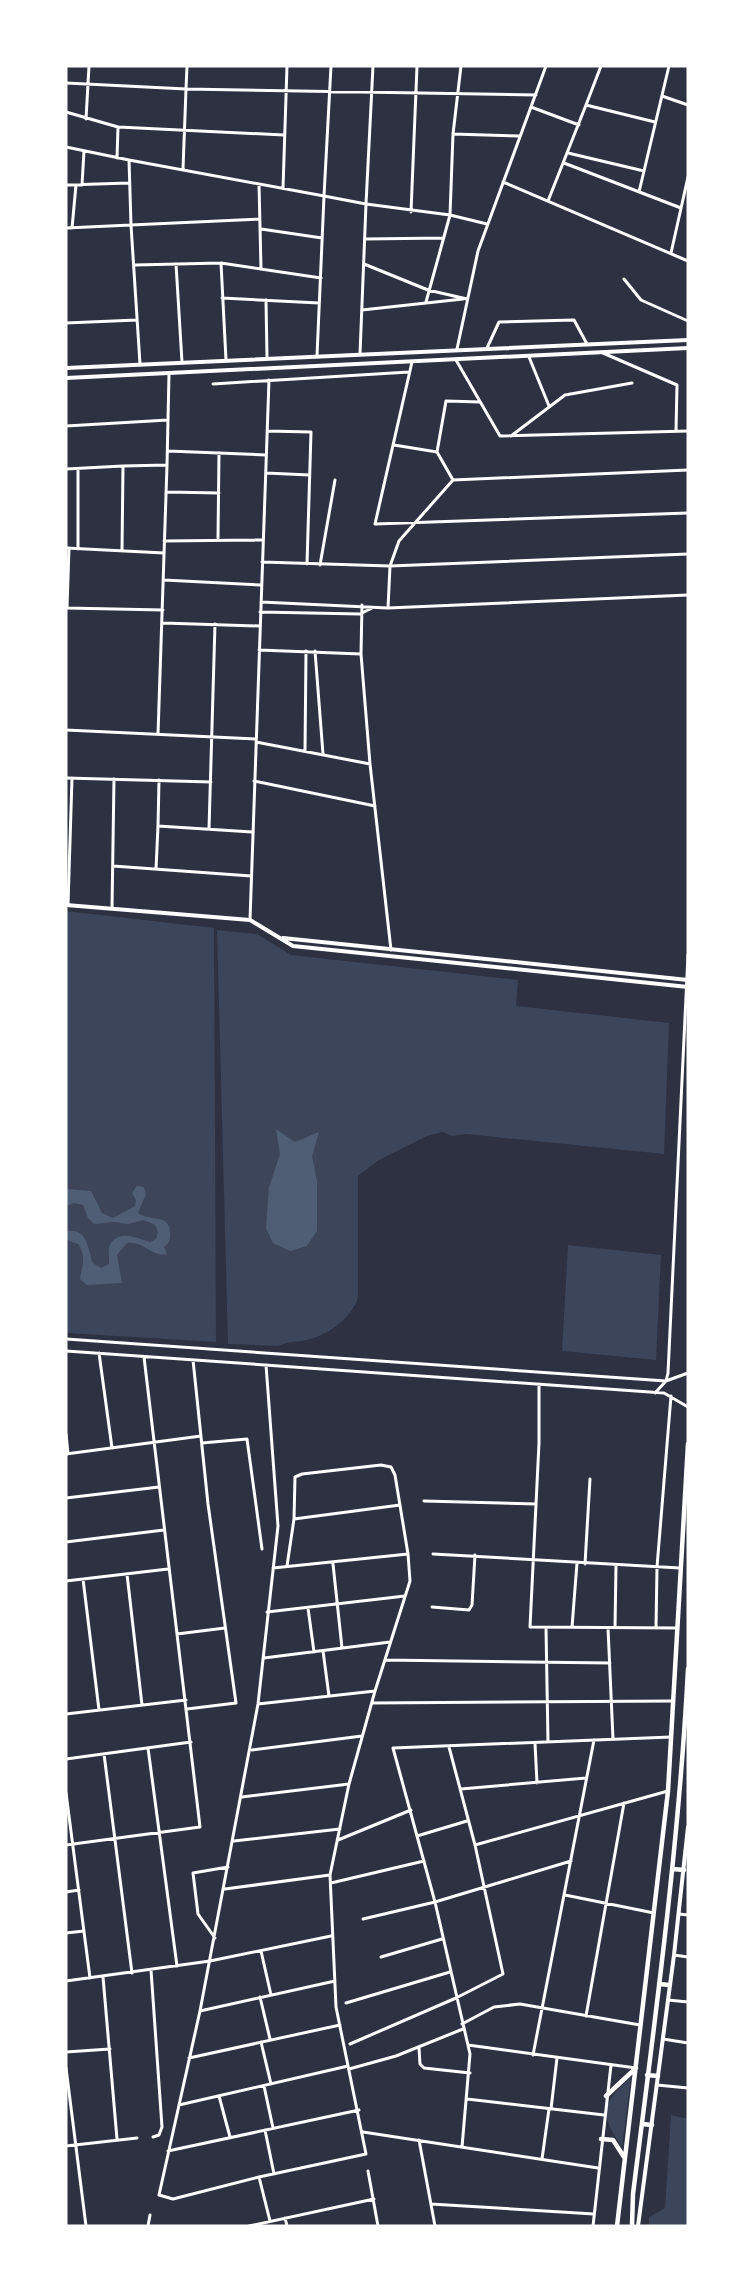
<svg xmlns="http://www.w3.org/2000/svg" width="754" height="2292" viewBox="0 0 754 2292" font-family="Barlow,sans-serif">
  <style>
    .green { fill: #3c4559 }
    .water { fill: #4f5d75 }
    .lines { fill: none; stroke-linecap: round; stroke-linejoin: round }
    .minor { stroke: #fff; stroke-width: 3 }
    .secondary { stroke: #fff; stroke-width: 4 }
    .primary { stroke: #fff; stroke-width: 4.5 }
  </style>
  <rect width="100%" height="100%" fill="#2d3142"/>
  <path class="green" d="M66,911L214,928L216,1342L66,1333Z
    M217,930L257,934L291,955L518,980L516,1006L669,1023L664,1154L466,1134L453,1136L442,1132L427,1136L379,1160L358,1176V1298C350,1320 326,1337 302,1341C293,1342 287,1342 278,1346L228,1344Z
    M568,1245L661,1255L656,1360L562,1351Z
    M631,2077L622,2147C599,2113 601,2105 631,2077Z
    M671,2115L688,2119V2226H649V2217L665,2208Z"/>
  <path class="water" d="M276,1129L295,1142L319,1132L312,1156L317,1181V1231L307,1246L290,1251L273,1243L266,1228L269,1187L280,1154Z
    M137,1186L144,1187L146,1194L138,1213C149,1222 172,1213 170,1235C170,1241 168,1244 164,1247L167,1254C153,1258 143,1240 127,1243L117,1255L122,1283L87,1285L80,1279C82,1264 87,1258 78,1244L66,1240V1231C88,1228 87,1247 93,1263L101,1268L109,1264C110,1258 107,1250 110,1245C119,1228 139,1239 150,1242L156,1239L158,1232L155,1225L144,1220L128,1224L114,1222L94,1224L88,1218L83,1205L74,1203L66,1206V1189L91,1191L102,1213L113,1218L135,1206L136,1200L132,1193Z"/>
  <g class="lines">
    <path class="minor" d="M331,66L324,196L366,204L360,354
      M373,66L366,204L450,215L487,224
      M601,66L586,105L655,122
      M66,83L186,89L187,66
      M662,96L688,105
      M531,107L579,125
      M66,112L118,127L284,135
      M86,119L89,66
      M453,134L520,136
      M66,147L129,160
      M568,153L644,171
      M117,158L118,127
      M564,163L681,208
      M183,169L186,89L536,95
      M503,182L688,261
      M259,184L261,269
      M66,185L129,183
      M82,185L84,151
      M283,188L287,66
      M639,192L669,66
      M548,201L586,105
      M411,212L417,66
      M260,219L131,225L129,160L324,196L317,356
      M66,228L131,225L140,364
      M72,228L76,185
      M261,229L322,238
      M365,239L443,238
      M671,253L688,177
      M221,263L226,360
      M176,264L182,362
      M364,264L428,290L467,299
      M135,265L221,263L321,278
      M624,279L641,300L688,321
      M222,298L319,303
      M266,300L267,358
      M426,302L450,215L453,134L461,66
      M362,310L463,299
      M66,323L137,320
      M487,348L499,322L574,320L587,344
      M457,349L478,251L546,66
      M603,353L677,385L676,431
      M529,357L549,406
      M456,360L500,436L688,431
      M412,362L375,524L688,513
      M213,384L409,372
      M66,426L168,420
      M267,431L311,432L307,564
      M511,436L565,395L632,383
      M394,445L437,452
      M168,451L266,455
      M123,466L167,465L169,374
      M66,469L123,466L122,551
      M266,473L309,475
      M453,480L437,452L446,401L480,402
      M167,492L219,493
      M218,538L219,453
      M164,541L263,540
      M66,548L164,553
      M78,549V469
      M262,562L390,566L688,554
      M320,565L335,480
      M164,580L261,585
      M261,602L388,608L688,595
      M362,605L361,654L370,764L391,950
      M66,608L163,610
      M67,608L69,548
      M388,608L390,566L399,541L453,480L688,470
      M260,612L360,614L372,608
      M163,623L260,626
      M259,650L361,654
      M315,651L323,754
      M66,730L256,739
      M158,734L167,465
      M256,742L370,764
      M305,751L306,651
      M66,778L211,782
      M159,780L158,826L252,832
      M254,781L375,806
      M209,829L215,624
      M113,866L251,876
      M156,869L158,826
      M68,905L72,778
      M112,908L114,779
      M250,920L269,380
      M66,1339L666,1381L688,1373
      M66,1351L664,1393L688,1407
      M99,1353L112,1448
      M266,1365L278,1526L258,1704L200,2011L159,2195L173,2199L259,2177L366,2154L336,2007L330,1875L349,1784L375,1691L410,1581L408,1554L395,1475L391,1467L381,1465L302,1474L295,1477L294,1519L287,1566
      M539,1384V1443L530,1627L677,1628
      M655,1393L666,1381L668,1373L688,955
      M66,1434L68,1454
      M202,1443L247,1439L262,1549
      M66,1454L201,1436
      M66,1498L159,1487
      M424,1501L536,1504
      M294,1519L400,1505
      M66,1542L164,1530
      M433,1554L680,1568
      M333,1564L342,1648
      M585,1564L590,1479
      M273,1568L408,1554
      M127,1574L142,1705
      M83,1579L99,1710
      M66,1581L168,1569
      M432,1607L469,1610L472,1605L475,1555
      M308,1608L314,1652
      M267,1612L405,1596
      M572,1627L577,1563
      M546,1628L548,1742
      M608,1628L613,1739
      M615,1628L616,1565
      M656,1628L657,1567L671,1396
      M177,1634L225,1628
      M323,1651L329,1696
      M264,1658L390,1642
      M385,1660L610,1663
      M372,1703L673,1701
      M258,1704L375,1691
      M187,1709L236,1703L208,1504L193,1360
      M66,1714L186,1700
      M535,1743L537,1783
      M148,1748L177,1966
      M252,1750L362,1736
      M104,1754L132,1973
      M66,1759L191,1742
      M461,1789L586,1778
      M66,1793L90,1978
      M242,1797L349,1784
      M417,1836L467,1821
      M338,1840L411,1810
      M234,1841L340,1829
      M66,1845L200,1827L144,1357
      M475,1845L668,1791
      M331,1883L424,1861
      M225,1889L330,1875
      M66,1892L79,1890
      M565,1895L654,1913
      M679,1914L688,1915
      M363,1919L435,1902L571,1861
      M66,1933L84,1931
      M215,1938L198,1914L193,1873L228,1867
      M261,1951L271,1995
      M674,1955L688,1957
      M381,1957L442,1939
      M151,1970L162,2127L159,2135L153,2137
      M103,1977L117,2139
      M66,1981L210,1961L331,1936
      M260,1997L270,2039
      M668,2000L688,2002
      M346,2003L450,1972
      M200,2011L335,1981
      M586,2016L624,1803
      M462,2024L494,2007L520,2004L640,2025
      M663,2039L688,2043
      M261,2042L271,2084
      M350,2044L456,1998L503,1974L475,1845L449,1747
      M468,2045L636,2068
      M419,2048L420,2064L424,2068L470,2073
      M66,2052L110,2049
      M533,2055L594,1740
      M189,2058L340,2025
      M66,2068L86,2226
      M349,2069L396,2056L463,2029
      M657,2085L688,2088
      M264,2086L273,2128
      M219,2096L230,2137
      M467,2099L604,2115
      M179,2105L348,2066
      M551,2109L557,2058
      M265,2130L274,2174
      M363,2132L598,2168
      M419,2140L435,2226
      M66,2146L137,2138
      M462,2147L470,2054L435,1902L393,1748L671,1737
      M168,2151L359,2110
      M542,2159L549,2109
      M368,2171L378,2226
      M259,2177L270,2221
      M431,2204L594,2214
      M285,2218L287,2226
      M148,2226L150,2215
      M249,2226L374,2199
      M593,2226L611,2065"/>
    <path class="secondary" d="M66,368L688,340
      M66,378L688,348
      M66,905L250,920L293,946L688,987
      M283,938L688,980
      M638,2226L674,1955L688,1827"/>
    <path class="primary" d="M673,1869L684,1870
      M659,1984L669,1985
      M647,2075L658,2076
      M606,2096L636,2068
      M642,2124L652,2125
      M601,2139L613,2140L624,2157
      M617,2226L668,1791L688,1444
      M632,2226L633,2194C655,2019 679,1845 688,1669"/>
  </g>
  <rect width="754" height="2292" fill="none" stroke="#ffffff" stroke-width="135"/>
</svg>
